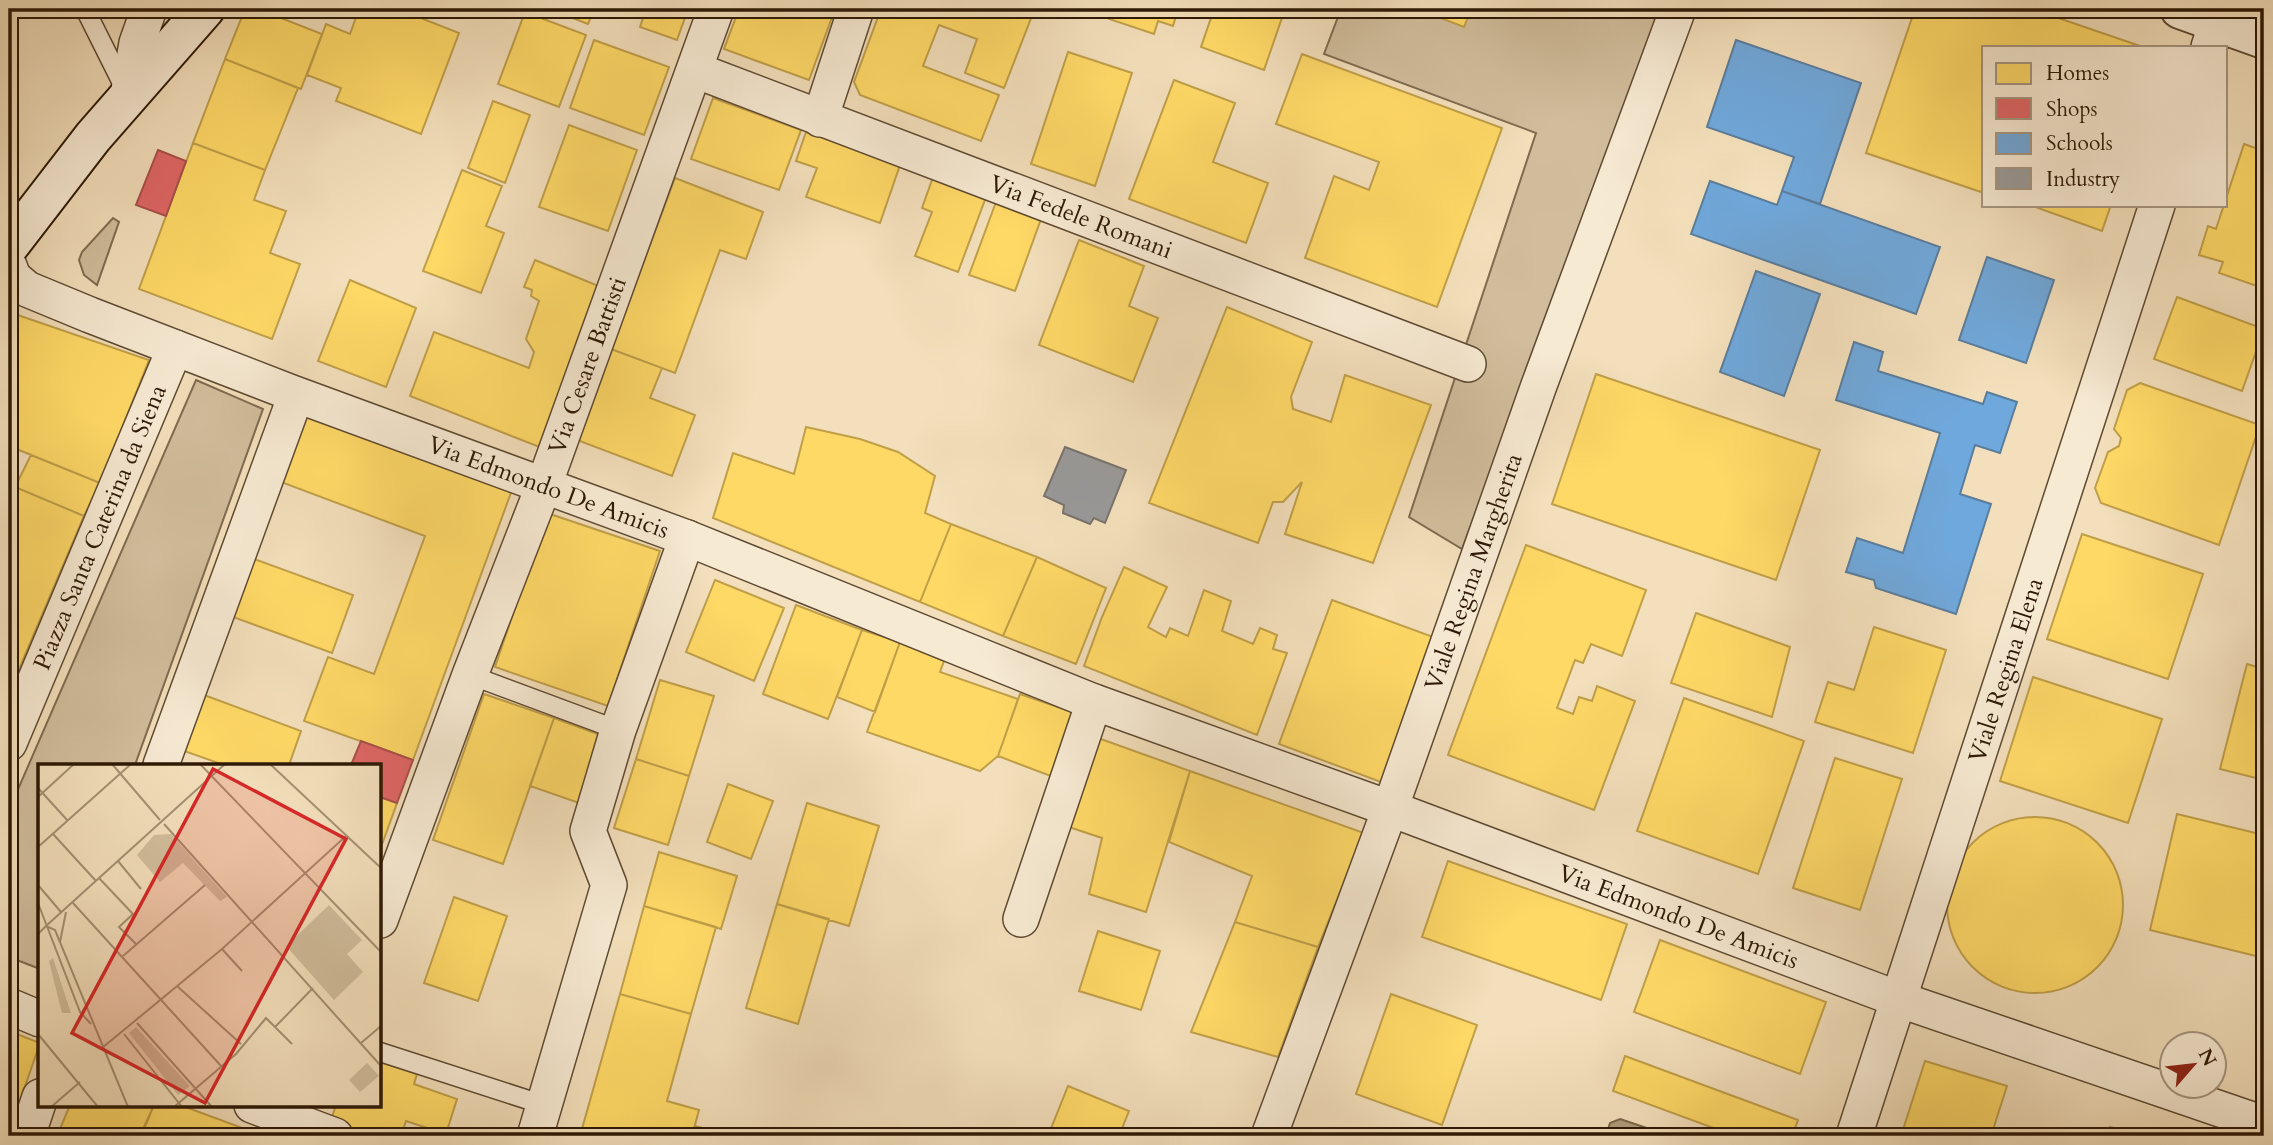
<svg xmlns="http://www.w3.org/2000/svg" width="2273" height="1145" viewBox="0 0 2273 1145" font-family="Cardo,serif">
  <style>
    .green { fill: #d1bd9c; stroke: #7f6b50; stroke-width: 2 }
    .water { fill: #b09c7d; stroke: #7c684d; stroke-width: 2 }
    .homes { fill: #ffd966; stroke: #c09f49; stroke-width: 2 }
    .shops { fill: #e06666; stroke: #aa4f49; stroke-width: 2 }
    .schools { fill: #6fa8dc; stroke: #5b7d9c; stroke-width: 2 }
    .industry { fill: #999; stroke: #79736d; stroke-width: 2 }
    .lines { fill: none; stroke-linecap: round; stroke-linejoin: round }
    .service-casing { stroke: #5e4a32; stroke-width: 21 }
    .minor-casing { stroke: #5e4a32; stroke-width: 38 }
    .tertiary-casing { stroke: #5e4a32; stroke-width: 42 }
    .secondary-casing { stroke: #2d1905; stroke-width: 42 }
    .service { stroke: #f7ead3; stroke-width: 18 }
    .minor { stroke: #f7ead3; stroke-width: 35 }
    .tertiary { stroke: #f7ead3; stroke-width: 38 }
    .secondary { stroke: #f7ead3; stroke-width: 38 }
    .labels { text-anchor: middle; stroke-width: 7; stroke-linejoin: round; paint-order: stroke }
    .street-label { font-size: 24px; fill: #2d1905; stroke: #f7ead3 }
    .inset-road { fill: none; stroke: #a49072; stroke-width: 2 }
    .view { fill: #d62828; fill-opacity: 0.15; stroke: #d62828; stroke-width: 3.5 }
    .inset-edge { fill: none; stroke: #2d1905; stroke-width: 3.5 }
  </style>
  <rect width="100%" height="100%" fill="#f3dfbb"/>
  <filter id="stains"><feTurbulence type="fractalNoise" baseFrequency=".00286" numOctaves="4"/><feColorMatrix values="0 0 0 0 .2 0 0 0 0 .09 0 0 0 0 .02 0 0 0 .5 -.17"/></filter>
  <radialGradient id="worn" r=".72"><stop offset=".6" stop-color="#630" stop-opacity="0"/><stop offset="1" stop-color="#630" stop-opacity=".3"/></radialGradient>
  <path class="green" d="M1341,9H1666L1462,549L1409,517L1536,133L1324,54Z
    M113,218L119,222L97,285L84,275L79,260L82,252Z
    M196,380L263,409L135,765H40V969L9,957V810Z"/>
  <path class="water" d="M1620,1119L1659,1132L1662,1136H1606L1610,1123Z"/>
  <path class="homes" d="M245,9H258L322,34L301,89L225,59Z
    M359,9H398L459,33L421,134L336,101L341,88L307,75L326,24L350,34Z
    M549,9H594L588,24Z
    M637,9H688L677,40L640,27L645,12Z
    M739,9H835L809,80L724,49Z
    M881,9H1022L1033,13L1004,88L965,73L977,39L939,25L923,66L999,95L981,141L860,95L854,82Z
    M1113,9H1178L1173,26L1158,21L1154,34L1109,19Z
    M1214,9H1285L1264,70L1201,47Z
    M1417,9H1471L1464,27Z
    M1915,9H2032L2143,47H1984V193L1866,153Z
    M525,12L586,35L559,107L498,84Z
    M594,40L669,67L644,135L570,108Z
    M1068,52L1132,73L1095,186L1031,164Z
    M1302,54L1502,128L1437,307L1305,258L1334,176L1369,190L1379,162L1276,124Z
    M225,59L298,88L265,170L193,143Z
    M1174,80L1235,103L1213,162L1268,183L1246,243L1129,199Z
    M713,98L801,130L779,190L691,159Z
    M493,101L530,115L505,183L468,168Z
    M569,125L637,150L608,231L539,207Z
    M806,132L900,165L880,223L806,197L817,168L796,161Z
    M193,143L265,170L254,200L286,211L270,253L300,264L272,339L139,289Z
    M2244,144L2264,151V263L2257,286L2219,273L2223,262L2199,255L2208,226L2216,229Z
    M462,170L502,186L486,226L504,233L481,293L423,271Z
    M933,177L986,197L958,272L915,256L932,212L922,208Z
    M675,178L763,212L746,259L720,250L675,373L611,349Z
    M996,202L1041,219L1015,291L969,275Z
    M2040,205H2111L2102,231L2038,208Z
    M1079,240L1144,266L1129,306L1158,318L1133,382L1039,345Z
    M535,260L601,287L542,448L410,396L434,332L529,368L534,352L526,339L539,301L531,296L532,290L524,287Z
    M350,280L416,308L386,387L318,361Z
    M2177,297L2264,329L2242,391L2154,359Z
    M1227,307L1312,342L1291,397L1293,409L1331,422L1345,375L1431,405L1373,563L1285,534L1302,482L1283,502H1273L1258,543L1149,503Z
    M9,312L149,360L100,483L9,446Z
    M611,349L662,368L650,398L695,415L672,476L577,440Z
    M1596,374L1820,450L1776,580L1552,504Z
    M2140,383L2260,425L2219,545L2101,503L2095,488L2108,452L2119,446L2121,438L2114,429L2127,390Z
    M307,413L512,490L413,760L304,721L328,657L374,674L425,536L281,482Z
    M806,427L860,439L898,452L935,476L925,513L951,524L920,602L713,518L733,453L794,474Z
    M31,455L100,483L84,516L15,487Z
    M15,487L84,516L9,693V502Z
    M547,513L660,551L608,706L495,667Z
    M951,524L1037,557L1003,636L920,602Z
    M2082,534L2203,574L2168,679L2047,639Z
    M1526,545L1646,590L1622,656L1591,644L1583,663L1575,660L1557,708L1573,714L1579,697L1592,701L1597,686L1635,701L1594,810L1448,755Z
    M1037,557L1106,588L1076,664L1003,636Z
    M254,559L353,595L332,653L233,617Z
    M1124,567L1167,587L1148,627L1166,637L1170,628L1188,636L1204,590L1231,601L1222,631L1253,644L1260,628L1277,635L1273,649L1287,653L1257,735L1084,666L1102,617Z
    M715,580L784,608L754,681L686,652Z
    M1332,600L1436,638L1381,782L1279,744Z
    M796,605L862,630L828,719L763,694Z
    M1696,613L1790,647L1772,717L1671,683Z
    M1874,627L1946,650L1913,753L1815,722L1828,682L1854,690Z
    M862,630L900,642L875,712L837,697Z
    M900,642L944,661L940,672L1018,699L998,756L980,771L867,732Z
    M2247,664L2264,669V780L2220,769Z
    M2033,677L2162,719L2128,823L2000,781Z
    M660,680L714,696L689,776L636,759Z
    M484,694L554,718L503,864L433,840Z
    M1020,694L1078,714L1056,778L998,756Z
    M204,695L301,731L289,765H224L184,751Z
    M1684,698L1804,741L1758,874L1637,831Z
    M554,718L606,737L582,804L530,786Z
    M1098,738L1190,771L1146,912L1089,894L1102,838L1069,827Z
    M1835,758L1902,779L1860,910L1793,888Z
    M636,759L689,776L668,845L614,828Z
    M1190,771L1364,833L1318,947L1235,922L1252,876L1169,842Z
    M728,784L773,801L751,859L707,842Z
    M380,797L397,803L380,850Z
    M807,803L879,826L849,926L777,904Z
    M2177,814L2264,835V958L2150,930Z
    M1947 905a88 88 0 1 1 176 0a88 88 0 1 1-176 0Z
    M659,852L737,876L721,929L644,906Z
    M1448,861L1627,924L1601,1000L1422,937Z
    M454,897L507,916L478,1001L424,983Z
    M777,904L829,919L798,1024L746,1008Z
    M644,906L716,927L691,1014L620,994Z
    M1235,922L1318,947L1278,1057L1191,1032Z
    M1098,931L1160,951L1141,1010L1079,991Z
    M1660,940L1826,1002L1800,1074L1634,1012Z
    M620,994L691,1014L667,1101L699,1110L692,1136H580Z
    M1391,994L1477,1025L1442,1125L1356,1094Z
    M9,1031L40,1043L14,1118L9,1116Z
    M1625,1056L1798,1120L1792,1136H1735L1613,1091Z
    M1925,1061L2007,1086L1991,1136H1901Z
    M380,1062L417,1074L414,1084L457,1099L446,1134L406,1121L401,1136H370L330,1123L336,1105H380Z
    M1068,1086L1129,1111L1119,1136H1048Z
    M70,1105H154L142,1134L134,1131L132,1136H57Z
    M154,1105H180L264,1136H152L153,1133L143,1129Z
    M695,1126L732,1136H692Z
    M2110,1127L2144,1136H2108Z"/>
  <path class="shops" d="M158,150L186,161L166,216L136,205Z
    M361,741L413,760L397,803L380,797V765H351Z"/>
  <path class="schools" d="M1736,40L1861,83L1820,204L1782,191L1794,157L1707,127Z
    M1710,181L1777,205L1782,191L1940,247L1916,314L1691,234Z
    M1987,257L2054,280L2026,363L1959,340Z
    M1756,271L1820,294L1784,396L1720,372Z
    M1854,342L1883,352L1878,371L1983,404L1987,392L2017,402L2000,453L1975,445L1960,494L1991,504L1956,614L1876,588L1874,580L1846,572L1857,538L1903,553L1940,433L1836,400Z"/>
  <path class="industry" d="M1065,447L1126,470L1105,523L1094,518L1090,524L1063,513L1064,505L1044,496Z"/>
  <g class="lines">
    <defs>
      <path id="service" d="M85,9L124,87
        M470,675L618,730
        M380,1052L544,1105"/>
      <g id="minor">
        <path d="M2209,47L2221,9"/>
        <path id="s1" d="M695,70L1468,364"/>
        <path d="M128,96L137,43L149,9"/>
        <path d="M820,119L856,9"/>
        <path id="s2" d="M9,266L13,277L27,289L90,315L292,393L687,538L1094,702L1405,814L1898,999L2264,1124"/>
        <path id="s3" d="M9,743L175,348"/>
        <path d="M161,765L296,395"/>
        <path d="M1021,919L1094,702"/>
        <path id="s4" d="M380,920L470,675L544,485L716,9"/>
        <path d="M9,1006L40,1019"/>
        <path d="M252,1105L335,1136"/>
        <path d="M27,1136L40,1097"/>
        <path d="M535,1136L609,885L588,831L618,730L687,538"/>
        <path id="s5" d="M1269,1136L1390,809L1538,388L1678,9"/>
        <path id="s6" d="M1854,1136L2157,205"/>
      </g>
      <path id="tertiary" d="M2180,9L2264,39"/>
      <path id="secondary" d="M9,246L93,137L205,9"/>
    </defs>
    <use href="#service" class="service-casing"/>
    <use href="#minor" class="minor-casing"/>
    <use href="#tertiary" class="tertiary-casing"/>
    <use href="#secondary" class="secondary-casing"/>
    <use href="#service" class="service"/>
    <use href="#minor" class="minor"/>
    <use href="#tertiary" class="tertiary"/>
    <use href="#secondary" class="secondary"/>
  </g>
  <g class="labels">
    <g class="street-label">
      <text dy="8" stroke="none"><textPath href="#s1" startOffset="413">Via Fedele Romani</textPath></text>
      <text dy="8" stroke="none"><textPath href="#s4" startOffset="592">Via Cesare Battisti</textPath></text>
      <text dy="8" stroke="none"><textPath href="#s2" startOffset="588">Via Edmondo De Amicis</textPath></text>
      <text dy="8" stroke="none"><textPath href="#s3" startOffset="234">Piazza Santa Caterina da Siena</textPath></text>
      <text dy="8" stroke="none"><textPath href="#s5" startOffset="600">Viale Regina Margherita</textPath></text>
      <text dy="8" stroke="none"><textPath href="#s6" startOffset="490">Viale Regina Elena</textPath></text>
      <text dy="8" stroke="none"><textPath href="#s2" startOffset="1797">Via Edmondo De Amicis</textPath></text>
    </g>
  </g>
  <g transform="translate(38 764)">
    <rect width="343" height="343" fill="#f3dfbb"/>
    <path d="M133,70L189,133L182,137L145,99L122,118L99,91L116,71ZM291,141L324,176L309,190L325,208L296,236L248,182ZM15,194L29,237L33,249H24L11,197ZM98,263L152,322L140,331L91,269ZM329,299L341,312L322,328L311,316Z" fill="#d1bd9c"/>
    <path class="inset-road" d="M74,0L122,56M162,0L343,188M232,0L343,104M0,24L30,57M0,33L36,0M126,60L343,302M15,70L58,117M0,83L93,0M80,97L103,125M61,114L95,150L81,163L99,181M0,121L23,148M0,139L42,248L53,260M35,139L184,303M8,162L187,0M0,170L8,162L17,166L90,343M22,178L28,148M184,185L204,207M85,192L167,121M139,222L203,280M99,259L174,343M237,263L275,224M0,270L60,343M86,270L144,343M323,279L343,262M64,284L184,185L308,72M13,343L42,318M136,343L198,290L228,254L254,280"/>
    <path class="view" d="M175,5L308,75L167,339L34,269Z"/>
    <rect width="343" height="343" class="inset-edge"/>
  </g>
  <rect width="2273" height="1145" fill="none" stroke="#f3dfbb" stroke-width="35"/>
  <rect x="10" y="10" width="2252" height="1124" fill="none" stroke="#2d1905" stroke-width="3.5"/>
  <rect x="18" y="18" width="2238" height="1110" fill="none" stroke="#2d1905" stroke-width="2"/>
  <rect x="1982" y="46" width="245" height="161" fill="#f7ead3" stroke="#a69681" stroke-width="2"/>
  <rect x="1996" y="63" width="35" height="21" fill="#ffd966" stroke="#a69681" stroke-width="2"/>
  <text x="2046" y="80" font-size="21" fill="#2d1905">Homes</text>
  <rect x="1996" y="98" width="35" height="21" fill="#e06666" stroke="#a69681" stroke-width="2"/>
  <text x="2046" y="116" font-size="21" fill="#2d1905">Shops</text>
  <rect x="1996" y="133" width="35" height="21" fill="#6fa8dc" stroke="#a69681" stroke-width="2"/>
  <text x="2046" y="150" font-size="21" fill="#2d1905">Schools</text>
  <rect x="1996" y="168" width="35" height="21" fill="#999999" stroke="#a69681" stroke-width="2"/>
  <text x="2046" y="186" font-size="21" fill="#2d1905">Industry</text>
  <g transform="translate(2193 1065) rotate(62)"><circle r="33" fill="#f7ead3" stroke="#a69681" stroke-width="2"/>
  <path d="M0-5L12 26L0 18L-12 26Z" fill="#8f2418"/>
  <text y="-10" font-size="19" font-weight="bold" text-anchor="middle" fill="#2d1905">N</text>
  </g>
  <rect width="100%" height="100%" filter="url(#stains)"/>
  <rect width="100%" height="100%" fill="url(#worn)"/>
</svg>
